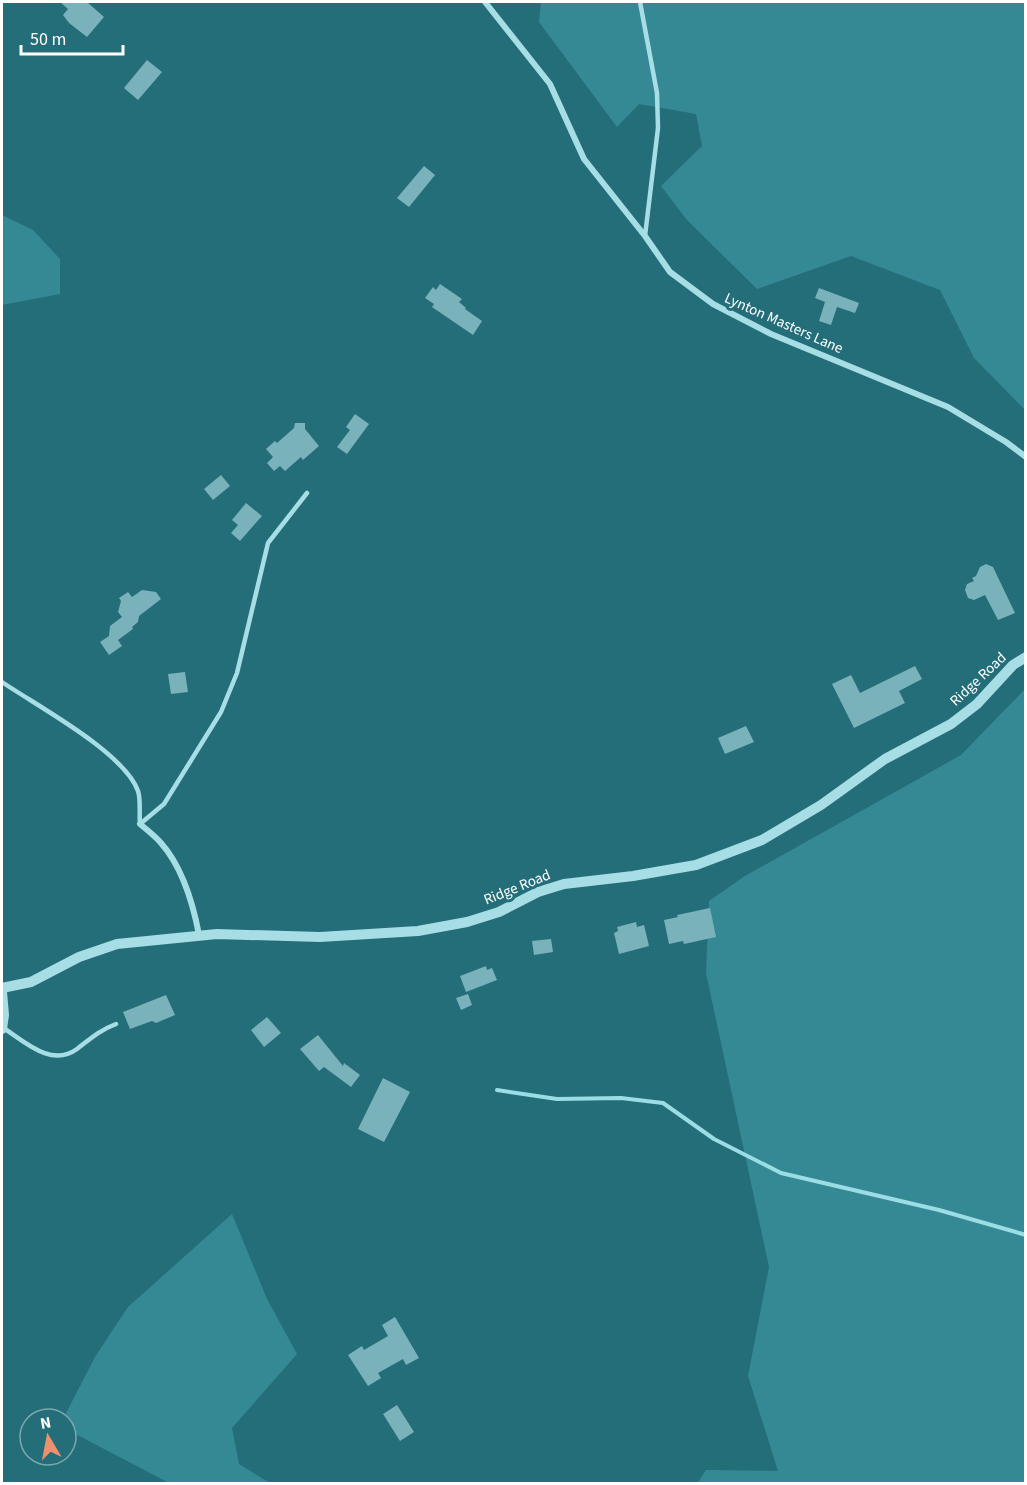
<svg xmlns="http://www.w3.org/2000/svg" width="1027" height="1485" viewBox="0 0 1027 1485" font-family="'Source Sans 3',sans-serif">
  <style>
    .green { fill: #358995 }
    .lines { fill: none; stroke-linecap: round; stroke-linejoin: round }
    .stream { stroke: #9bdde5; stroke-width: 4 }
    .building { fill: #79b2ba }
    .service { stroke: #a7dde4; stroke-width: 4.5 }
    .minor { stroke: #a7dde4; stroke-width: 6 }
    .tertiary { stroke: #a7dde4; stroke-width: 10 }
    .labels { text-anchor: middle; stroke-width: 6; stroke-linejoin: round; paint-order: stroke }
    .street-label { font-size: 15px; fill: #fff; stroke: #246e7a }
  </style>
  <rect width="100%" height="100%" fill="#246e7a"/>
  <path class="green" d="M541,2H1025V410L974,358L940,290L851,256L757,289L687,220L661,186L702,146L696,114L639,104L617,127L539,22Z
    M2,215L33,230L60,259V294L2,305Z
    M1025,689V1483L697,1484L706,1470L778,1471L748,1376L769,1267L706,973L709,901L745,876L961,755Z
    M232,1214L267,1299L297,1354L232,1428L239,1464L270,1483H169L66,1429V1419H63L95,1357L128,1307Z"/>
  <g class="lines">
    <path class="stream" d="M497,1090L557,1099L621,1098L663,1103L714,1139L781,1173L939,1210L1026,1235"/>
  </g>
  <path class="building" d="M60,2H87L104,17L87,37L69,23L63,15L68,9Z
    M147,60L162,72L138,100L124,88Z
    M424,166L435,175L409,207L397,198Z
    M440,284L462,299L459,302L466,308L465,309L482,321L473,335L432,307L434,304L425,298L433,287L436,290Z
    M819,288L859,303L855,313L837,307L831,325L819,321L825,302L815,298Z
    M355,414L369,424L347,454L337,447L350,430L346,427Z
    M295,423H305V429L319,446L303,460L301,457L285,471L280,466L274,471L267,463L273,457L266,449L275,441L277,443L294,428Z
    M221,475L230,486L213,500L204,489Z
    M246,503L262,516L240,541L231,533L238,525L232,520Z
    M986,564L993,567L1015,613L998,620L985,595L974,600L968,598L965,590L967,584L974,581L972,578L976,576L980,567Z
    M142,590L156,592L161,599L139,616L138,622L132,627L133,629L118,640L122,646L109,655L100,642L109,636L110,626L122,617L118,612L121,601L119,598L128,592L132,597Z
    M915,666L922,679L899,691L905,703L854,728L832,684L851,675L860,693Z
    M185,672L188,692L171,694L168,674Z
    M746,726L754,742L725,754L718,738Z
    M710,908L716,937L684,944L683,941L669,944L664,920L678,917L677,915Z
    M636,922L637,927L644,925L649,946L619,954L614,933L618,931L617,927Z
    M551,939L553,952L534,955L532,941Z
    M486,966L487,970L492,968L497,980L466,992L460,976Z
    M468,994L472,1005L461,1010L456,998Z
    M166,995L175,1015L156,1023L152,1021L130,1029L123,1012Z
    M267,1017L281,1033L264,1047L251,1030Z
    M318,1035L343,1066L344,1063L360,1075L351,1087L324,1067L319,1071L300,1049Z
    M383,1078L410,1092L384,1142L358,1129Z
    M395,1317L419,1358L406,1365L403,1359L378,1373L381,1378L368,1386L348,1355L362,1346L364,1350L388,1336L382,1325Z
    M397,1405L414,1432L400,1441L383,1414Z"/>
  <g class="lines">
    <path class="service" d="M640,2L657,93L658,128L645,236
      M2,682C37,706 124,752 138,791C141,800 139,814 140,824
      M140,824L164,804L221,712L237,673L268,543L307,493
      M2,1027C24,1041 51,1068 77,1049C90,1039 100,1030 116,1024"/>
    <path class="minor" d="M485,2L550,84L584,159L645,236L670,272L713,304L771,334L948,407L1006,442L1026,457
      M140,824C147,830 155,836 161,843C183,868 193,903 199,935"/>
    <path class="tertiary" d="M2,988L31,982L79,957L117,944L217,934L320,937L418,931L467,922L499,912L538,892L564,884L633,876L696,865L762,840L821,805L885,759L951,724L977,704L1013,665L1026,657
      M2,992L4,1015L2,1029"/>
  </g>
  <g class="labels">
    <g class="street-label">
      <text transform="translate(784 323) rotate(24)" y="5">Lynton Masters Lane</text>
      <text transform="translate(978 679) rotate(-43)" y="5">Ridge Road</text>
      <text transform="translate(517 887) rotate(-22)" y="5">Ridge Road</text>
    </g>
  </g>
  <rect width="1027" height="1485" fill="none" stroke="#ffffff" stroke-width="6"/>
  <g transform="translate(48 1437) rotate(350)"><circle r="28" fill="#246e7a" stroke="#7ca8af" stroke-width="1.5"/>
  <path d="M0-4.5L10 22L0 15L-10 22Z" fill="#ee906b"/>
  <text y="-9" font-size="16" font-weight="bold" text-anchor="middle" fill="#ffffff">N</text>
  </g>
  <path d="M21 45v9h102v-9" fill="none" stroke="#ffffff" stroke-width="3"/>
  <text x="30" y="45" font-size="18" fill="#ffffff" stroke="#246e7a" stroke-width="4.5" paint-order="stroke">50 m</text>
</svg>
